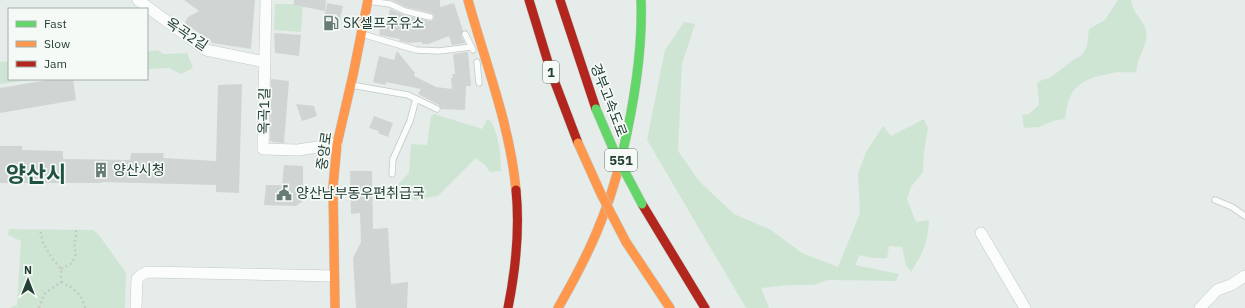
<svg xmlns="http://www.w3.org/2000/svg" width="1245" height="308" viewBox="0 0 1245 308" font-family="'IBM Plex Sans','Noto Sans KR',sans-serif">
  <style>
    .green { fill: #cfe5d4 }
    .building { fill: #d0d5d3 }
    .lines { fill: none; stroke-linecap: round; stroke-linejoin: round }
    .lane-casing { stroke: #c3c9c6; stroke-width: 7 }
    .street-casing { stroke: #c3c9c6; stroke-width: 12 }
    .fast-casing { stroke: #c1c9c6; stroke-width: 10 }
    .slow-casing { stroke: #c1c9c6; stroke-width: 10 }
    .jam-casing { stroke: #c1c9c6; stroke-width: 10 }
    .path { stroke: #c2cbc7; stroke-width: 2.5; stroke-dasharray: 2 3; stroke-linecap: butt }
    .lane { stroke: #fbfcfc; stroke-width: 5.5 }
    .street { stroke: #fbfcfc; stroke-width: 11 }
    .fast { stroke: #63d668; stroke-width: 9 }
    .slow { stroke: #ff974d; stroke-width: 9 }
    .jam { stroke: #b3261e; stroke-width: 9 }
    .fast-bridge-casing { stroke: #c2cac7; stroke-width: 10; stroke-linecap: butt }
    .slow-bridge-casing { stroke: #c2cac7; stroke-width: 10; stroke-linecap: butt }
    .fast-bridge { stroke: #63d668; stroke-width: 9 }
    .slow-bridge { stroke: #ff974d; stroke-width: 9 }
    .labels { text-anchor: middle; stroke-width: 3.5; stroke-linejoin: round; paint-order: stroke }
    .shield { fill: #f5faf7; stroke: #62776f; stroke-width: 1 }
    .shield-label { font-size: 13px; font-weight: bold; fill: #233f35 }
    .poi-label { font-size: 14px; fill: #233f35; stroke: #f5faf7; text-anchor: start }
    .street-label { font-size: 14px; fill: #233f35; stroke: #f5faf7 }
    .town-label { font-size: 22px; font-weight: bold; fill: #1f5241; stroke: #f5faf7 }
  </style>
  <rect width="100%" height="100%" fill="#e6ece9"/>
  <path class="green" d="M1118,0H1131C1132,10 1139,16 1144,25C1150,37 1144,46 1140,57C1138,62 1137,67 1136,72C1130,73 1124,72 1118,72C1100,75 1078,79 1070,97C1067,104 1066,112 1065,119L1053,121L1039,127L1024,128L1022,115L1029,114L1039,105L1037,83L1042,80L1050,78L1073,60L1082,55L1087,46L1089,29L1105,20Z
    M275,4H303L301,32L274,30Z
    M684,22L695,24L682,64L678,151L699,181L734,214L771,230L802,253L838,267L860,213L858,174L866,152L883,126L891,136L924,119L928,128L924,152L923,172L911,187L907,199L916,222L929,220C928,243 923,253 911,272L906,265L902,247L889,246L887,258H872L860,255L855,265L899,274L896,281L827,280L814,285H789L761,288L769,308H746L647,140L665,50Z
    M158,50L163,54L187,53L193,68L181,74L169,68L147,69V52Z
    M9,61V79H38L0,84V62Z
    M434,114L483,129V126L486,123V119L491,121C499,136 501,154 501,171L490,172L485,165L476,158L438,196L413,200L403,197L395,190V187L409,173L411,144L427,145L431,116Z
    M9,229L93,230L99,235L126,273L125,308H9L17,305L21,241L8,235Z"/>
  <path class="building" d="M184,0H255L251,49L213,43L185,23L188,17L199,11Z
    M294,0H326L325,11L294,5Z
    M392,0H440V7L454,3L463,31L461,36L465,43L452,45L449,36L428,44H423L421,42L409,43L399,41L400,39L379,35L381,22H387L390,9L404,15L429,21H432L434,18V15L431,13L406,7Z
    M327,3L343,6L338,28L323,25Z
    M274,33L301,35L299,56L275,53Z
    M397,51L415,73L414,76L436,87L452,89L451,78L453,77L452,74H455L453,54L468,52L471,86H466L465,110L441,109L439,105L418,94L421,89L386,82V85L373,82L379,56L394,60Z
    M54,79H73L76,100L0,113V88Z
    M271,79L289,81L284,143L272,142L270,141Z
    M242,84L239,193L216,192V185L102,182V183H0V146H22V150L63,151V159L130,160L131,153H164L163,158L216,161L218,85Z
    M296,104L314,106L317,116L302,121Z
    M374,116L393,123L388,137L378,133L379,131L369,128Z
    M284,165L303,166V201L296,206L264,205L266,185H282Z
    M350,171H372L373,229L388,228L391,284L408,282L407,308H356L353,258L361,242L360,213L351,214Z"/>
  <g class="lines">
    <defs>
      <path id="lane" d="M368,1L390,4L405,11L430,17
        M362,34L416,50L439,51L471,47
        M465,34L473,50
        M477,62L479,83
        M351,85L408,95L437,109
        M392,174L393,159L410,121L416,99
        M1215,200L1232,207L1245,216"/>
      <path id="street" d="M138,0L206,50L265,62
        M266,0L263,149L298,150L337,144
        M981,233L1025,308
        M136,308L137,279L141,275L147,272L334,276
        M1200,308L1217,290L1231,285L1245,276"/>
      <path id="fast" d="M622,155C634,104 643,52 641,0"/>
      <path id="slow" d="M468,0C485,62 510,125 516,190
        M626,242L670,308
        M335,308L333,187L337,144L353,75L368,0
        M558,308C588,256 608,213 622,155"/>
      <path id="jam" d="M529,0L551,72L578,143
        M560,0L596,109
        M642,204L705,308
        M508,308C516,268 520,230 516,190"/>
    </defs>
    <use href="#lane" class="lane-casing"/>
    <use href="#street" class="street-casing"/>
    <use href="#fast" class="fast-casing"/>
    <use href="#slow" class="slow-casing"/>
    <use href="#jam" class="jam-casing"/>
    <path class="path" d="M61,269L72,263L76,254L74,242L76,238V230
      M61,282C74,288 82,294 85,308
      M39,308L44,294L61,282V269L51,257L43,243L40,229"/>
    <use href="#lane" class="lane"/>
    <use href="#street" class="street"/>
    <use href="#fast" class="fast"/>
    <use href="#slow" class="slow"/>
    <use href="#jam" class="jam"/>
    <defs>
      <path id="fast-bridge" d="M596,109L615,153L642,204"/>
      <path id="slow-bridge" d="M578,143L601,194L626,242"/>
    </defs>
    <use href="#fast-bridge" class="fast-bridge-casing"/>
    <use href="#slow-bridge" class="slow-bridge-casing"/>
    <use href="#fast-bridge" class="fast-bridge"/>
    <use href="#slow-bridge" class="slow-bridge"/>
  </g>
  <defs>
    <symbol id="fuel-bare" viewBox="-9 -9 18 18"><path d="M-5.5-6h7V0h2V4h1.3V-2.5L3-4.5l.8-.8L6-3V5H2.5V1h-1V6h-7ZM-4.2-4.7v3.2H.2V-4.7Z" fill="#677c74" stroke="#f5faf7" stroke-width="2.5" paint-order="stroke"/></symbol>
    <symbol id="building-bare" viewBox="-9 -9 18 18"><path d="M-4-6H4V6H1V3H-1V6H-4ZM-2.5-4.3h1.7v1.8h-1.7ZM.8-4.3h1.7v1.8H.8ZM-2.5-1h1.7V.8h-1.7ZM.8-1h1.7V.8H.8Z" fill="#677c74" stroke="#f5faf7" stroke-width="2.5" paint-order="stroke"/></symbol>
    <symbol id="civic-bare" viewBox="-9 -9 18 18"><path d="M-.6-6.5H3V-4.5H.6V-3L4-1V1h2V6H-6V1h2V-1L-.6-3ZM-1.2 2.5V6h2.4V2.5Z" fill="#677c74" stroke="#f5faf7" stroke-width="2.5" paint-order="stroke"/></symbol>
  </defs>
  <g fill-rule="evenodd">
    <use href="#fuel-bare" x="320" y="12" width="22" height="22"/>
    <use href="#building-bare" x="90" y="159" width="22" height="22"/>
    <use href="#civic-bare" x="273" y="182" width="22" height="22"/>
  </g>
  <g class="labels">
    <g class="shield">
      <rect x="543" y="61" width="16" height="22" rx="3"/>
      <rect x="605" y="149" width="32" height="22" rx="3"/>
    </g>
    <g class="shield-label">
      <text x="551" y="77">1</text>
      <text x="621" y="165">551</text>
    </g>
    <g class="poi-label">
      <text x="343" y="28">SK셀프주유소</text>
      <text x="113" y="175">양산시청</text>
      <text x="296" y="198">양산남부동우편취급국</text>
    </g>
    <g class="street-label">
      <text transform="translate(187 34) rotate(34)" y="5">옥곡2길</text>
      <text transform="translate(609 100) rotate(69)" y="5">경부고속도로</text>
      <text transform="translate(264 111) rotate(-89)" y="5">옥곡1길</text>
      <text transform="translate(324 151) rotate(-82)" y="5">중앙로</text>
    </g>
    <g class="town-label">
      <text x="36" y="182">양산시</text>
    </g>
  </g>
  <rect x="8" y="8" width="140" height="72" fill="#f5faf7" stroke="#a1afa9"/>
  <rect x="16" y="21" width="20" height="6" fill="#63d668" stroke="#a1afa9"/>
  <text x="44" y="28" font-size="12" fill="#233f35">Fast</text>
  <rect x="16" y="41" width="20" height="6" fill="#ff974d" stroke="#a1afa9"/>
  <text x="44" y="48" font-size="12" fill="#233f35">Slow</text>
  <rect x="16" y="61" width="20" height="6" fill="#b3261e" stroke="#a1afa9"/>
  <text x="44" y="68" font-size="12" fill="#233f35">Jam</text>
  <g transform="translate(28 280)" stroke="#f5faf7" stroke-width="3" paint-order="stroke">
  <path d="M0-3L7 15L0 10L-7 15Z" fill="#233f35"/>
  <text y="-6" font-size="11" font-weight="bold" text-anchor="middle" fill="#233f35">N</text>
  </g>
</svg>
